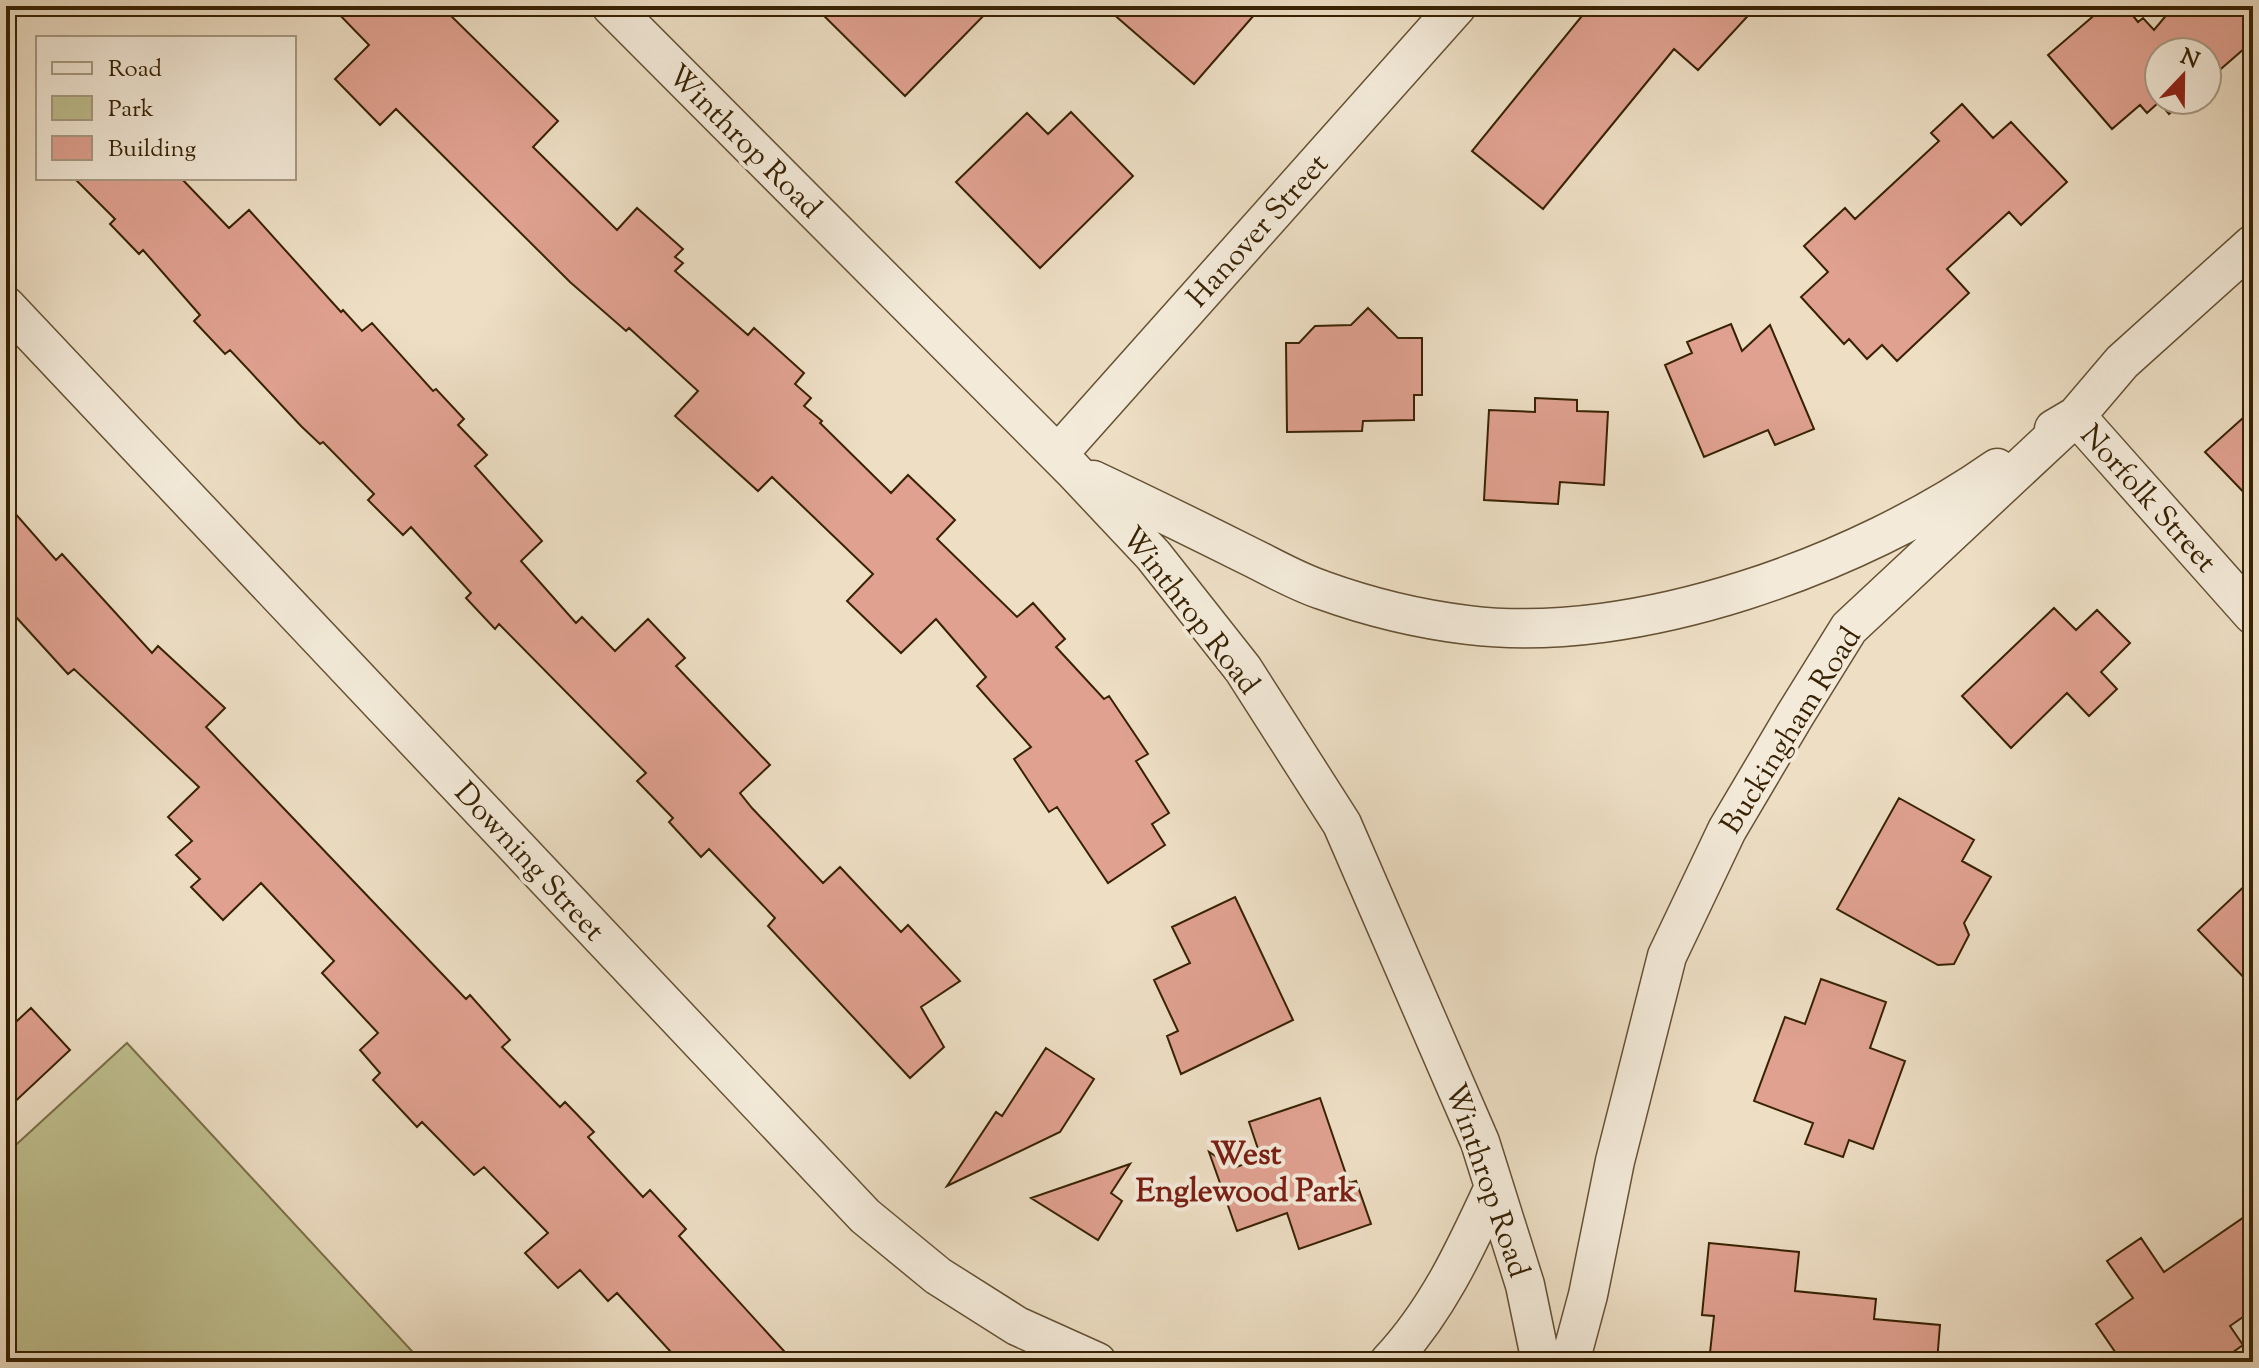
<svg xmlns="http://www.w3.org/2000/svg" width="2259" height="1368" viewBox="0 0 2259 1368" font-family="'Sorts Mill Goudy',serif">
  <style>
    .green { fill: #bfbf8f; stroke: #7c7049; stroke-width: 2 }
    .building { fill: #e0a190; stroke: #382203; stroke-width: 2 }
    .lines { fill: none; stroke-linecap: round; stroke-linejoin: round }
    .minor-casing { stroke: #655133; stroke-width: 41 }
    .minor { stroke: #f3ead9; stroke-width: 38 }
    .labels { text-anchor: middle; stroke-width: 8; stroke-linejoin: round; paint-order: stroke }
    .street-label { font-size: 30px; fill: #382203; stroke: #f3ead9 }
    .neighbourhood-label { font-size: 32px; font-weight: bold; fill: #7a1f14; stroke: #f3ead9 }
  </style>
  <rect width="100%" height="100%" fill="#eddec4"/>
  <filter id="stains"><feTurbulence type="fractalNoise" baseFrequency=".0025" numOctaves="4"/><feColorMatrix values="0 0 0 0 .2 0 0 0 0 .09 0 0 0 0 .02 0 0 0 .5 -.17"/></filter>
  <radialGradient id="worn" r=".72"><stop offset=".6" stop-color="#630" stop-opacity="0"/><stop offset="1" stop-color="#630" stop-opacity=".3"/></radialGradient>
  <path class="green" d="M127,1043L422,1362H6V1154Z"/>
  <path class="building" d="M331,6H441L558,121L533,147L617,230L637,208L683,249L675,257L683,263L675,271L748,335L754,328L804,373L795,384L811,398L804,406L822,421L820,423L891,493L908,475L955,520L937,539L1017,617L1033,603L1065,639L1056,647L1104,699L1109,696L1148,754L1136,761L1169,813L1152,824L1165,845L1108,883L1057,807L1049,812L1014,759L1031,747L977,686L986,677L936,619L901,653L847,601L873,574L772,477L758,491L675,416L698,391L629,328L626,331L570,282L396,109L380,125L335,79L369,45Z
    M814,6H993L905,96Z
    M1104,6H1262L1194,84Z
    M1590,6H1757L1698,70L1674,49L1543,209L1472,151Z
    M2105,6H2125L2138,22L2143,18L2154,30L2174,6H2253V41L2207,81V52H2159V100H2185L2169,114L2159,102L2147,113L2140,105L2112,129L2048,55Z
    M1962,104L1993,138L2011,122L2067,182L2021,225L2009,212L1947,269L1969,293L1897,361L1882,345L1867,359L1849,339L1844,344L1801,297L1828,272L1804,246L1845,208L1855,219L1939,141L1931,133Z
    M1071,112L1133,176L1040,268L956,182L1027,113L1048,134Z
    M74,178H181L229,228L249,210L341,312L343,310L362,331L372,323L433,391L436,389L464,419L458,425L487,455L475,466L542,541L521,561L576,623L582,617L615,651L648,619L685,658L676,666L770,765L740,793L752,808L823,883L840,867L901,932L908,925L960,981L921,1007L944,1047L910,1078L768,926L775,918L709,849L701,857L669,822L673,818L637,781L646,773L499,624L495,629L466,598L471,593L411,527L403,535L368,500L374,494L323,442L320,444L301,426L230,350L225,354L194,321L200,315L143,250L139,254L110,224L115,219Z
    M1368,308L1398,338H1422V395H1414V420L1363,421L1362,431L1287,432L1286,343H1299L1315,326L1351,325Z
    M1731,324L1742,351L1770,325L1814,429L1775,445L1768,430L1704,457L1665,365L1692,353L1687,342Z
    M1535,398L1577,400V411L1608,412L1604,485L1560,482L1558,504L1484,500L1489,410L1535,412Z
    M2253,409V502L2205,452Z
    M6,503L56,560L62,554L152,653L158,646L225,708L206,727L466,999L470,995L510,1040L502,1047L560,1107L565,1102L594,1132L588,1137L643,1197L650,1190L686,1229L679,1236L794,1362H680L617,1293L608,1301L580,1270L558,1288L525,1253L548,1233L484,1167L474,1175L422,1122L417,1127L373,1080L380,1073L360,1050L378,1033L322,973L334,961L261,883L223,920L191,887L200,879L176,855L192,841L168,817L199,787L74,669L68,674L6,606Z
    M2054,608L2076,630L2097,610L2130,643L2101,672L2117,689L2089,716L2067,693L2011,748L1962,696Z
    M1899,798L1974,840L1962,861L1991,877L1964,923L1969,935L1954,964L1938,965L1837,909Z
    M2253,878V987L2198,930Z
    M1235,897L1293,1020L1181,1074L1167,1036L1178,1031L1154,980L1190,963L1172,927Z
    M1821,979L1886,1002L1870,1048L1905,1061L1873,1149L1849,1140L1843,1157L1805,1144L1813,1123L1754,1101L1785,1017L1805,1024Z
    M31,1008L70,1050L6,1110V1031Z
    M1046,1048L1094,1079L1060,1132L947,1186L996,1112L1002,1116Z
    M1320,1098L1349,1183L1356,1181L1371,1224L1299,1249L1287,1213L1237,1231L1209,1152L1234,1168L1261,1158L1249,1122Z
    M1130,1164L1111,1193L1122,1201L1098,1240L1031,1198Z
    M2253,1211V1310L2230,1326L2243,1345L2219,1362H2122L2096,1324L2133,1298L2107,1261L2141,1238L2164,1272Z
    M1709,1243L1799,1252L1795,1291L1876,1299L1874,1319L1940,1325L1937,1362H1709L1714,1316L1702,1315Z"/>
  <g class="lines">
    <defs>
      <path id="minor" d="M611,6L1073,470L1153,555L1243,669L1342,824L1480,1142L1525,1285L1541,1362
        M6,306L865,1216L938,1276L1017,1326L1097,1362
        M2054,429L2076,416L2253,615
        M1058,454L1457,6
        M1093,480C1144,504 1195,529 1245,554C1270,566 1295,581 1322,590C1369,607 1418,619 1468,625C1637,646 1860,564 1997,468
        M1389,1362C1437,1311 1465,1250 1494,1187
        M1570,1362L1588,1295L1615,1161L1667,956L1727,830L1795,715L1849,628L2076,416L2122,362L2253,244"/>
    </defs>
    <use href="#minor" class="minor-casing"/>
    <use href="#minor" class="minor"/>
  </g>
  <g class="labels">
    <g class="street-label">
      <text transform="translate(745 141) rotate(45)" y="10">Winthrop Road</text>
      <text transform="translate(1257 230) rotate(-48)" y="10">Hanover Street</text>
      <text transform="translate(2149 498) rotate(48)" y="10">Norfolk Street</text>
      <text transform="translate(1191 610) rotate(52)" y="10">Winthrop Road</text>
      <text transform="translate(1790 730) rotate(-58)" y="10">Buckingham Road</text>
      <text transform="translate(530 861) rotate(47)" y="10">Downing Street</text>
      <text transform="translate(1488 1180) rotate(71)" y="10">Winthrop Road</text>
    </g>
    <g class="neighbourhood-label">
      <text x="1246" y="1164">West<tspan x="1246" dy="37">Englewood Park</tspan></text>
    </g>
  </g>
  <rect width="2259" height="1368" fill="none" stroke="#eddec4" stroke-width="32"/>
  <rect x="8" y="8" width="2243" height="1352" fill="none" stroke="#382203" stroke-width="4"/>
  <rect x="16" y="16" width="2227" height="1336" fill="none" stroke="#382203" stroke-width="2"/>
  <rect x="36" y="36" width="260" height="144" fill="#f3ead9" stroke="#a89a83" stroke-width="2"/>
  <rect x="52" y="62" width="40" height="12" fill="#f3ead9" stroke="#a89a83" stroke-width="2"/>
  <text x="108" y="76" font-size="24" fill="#382203">Road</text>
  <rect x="52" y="96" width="40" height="24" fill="#bfbf8f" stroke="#a89a83" stroke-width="2"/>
  <text x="108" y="116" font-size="24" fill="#382203">Park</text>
  <rect x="52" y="136" width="40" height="24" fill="#e0a190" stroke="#a89a83" stroke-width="2"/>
  <text x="108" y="156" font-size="24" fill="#382203">Building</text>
  <g transform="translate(2183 76) rotate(22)"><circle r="38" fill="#f3ead9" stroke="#a89a83" stroke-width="2"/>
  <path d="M0-6L14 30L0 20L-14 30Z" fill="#8f2418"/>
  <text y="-12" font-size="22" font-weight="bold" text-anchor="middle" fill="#382203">N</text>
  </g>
  <rect width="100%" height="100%" filter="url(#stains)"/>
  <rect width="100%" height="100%" fill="url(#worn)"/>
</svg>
